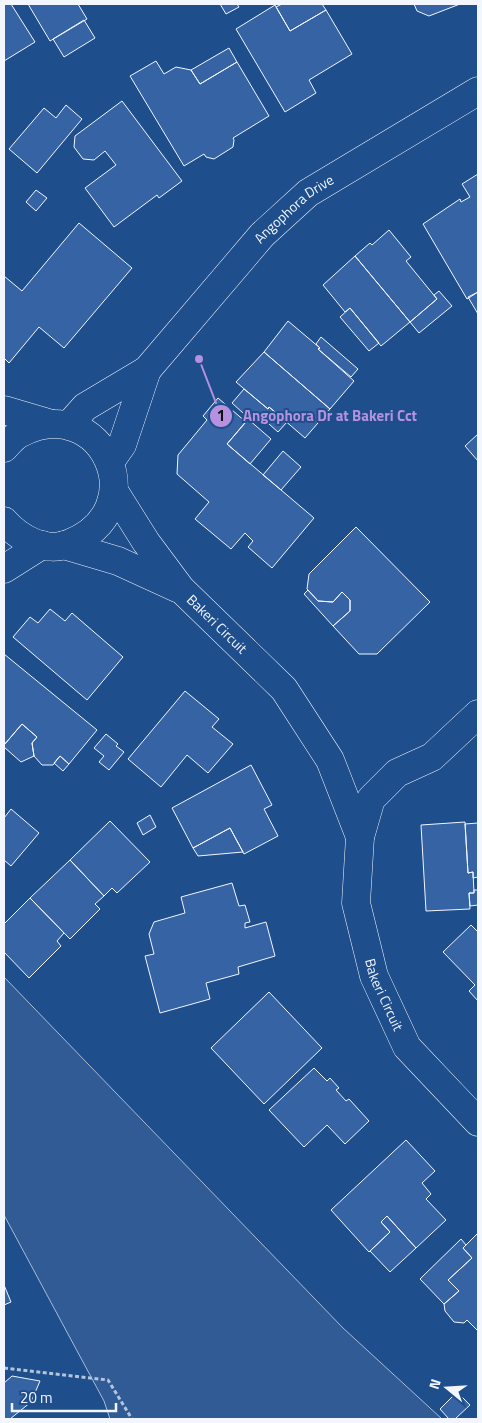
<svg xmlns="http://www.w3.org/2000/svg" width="482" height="1423" viewBox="0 0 482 1423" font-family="'Titillium Web',sans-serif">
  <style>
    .built { fill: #305b95; stroke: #a8bbd7 }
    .building { fill: #3563a3; stroke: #f2f6ff }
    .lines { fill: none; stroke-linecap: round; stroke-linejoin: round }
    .minor-casing { stroke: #f2f6ff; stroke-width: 29 }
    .path { stroke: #b3c4dc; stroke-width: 3; stroke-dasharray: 4 2.5; stroke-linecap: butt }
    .minor { stroke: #1f4e8c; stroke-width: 28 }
    .labels { text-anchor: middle; stroke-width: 4; stroke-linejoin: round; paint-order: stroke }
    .street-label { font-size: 14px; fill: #f2f6ff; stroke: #1f4e8c }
    .leader { fill: none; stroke: #b691df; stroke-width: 2 }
    .callout-dot { fill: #b691df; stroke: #1f4e8c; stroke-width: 2 }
    .mark-label { font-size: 15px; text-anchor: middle; font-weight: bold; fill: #111 }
    .callout-label { font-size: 15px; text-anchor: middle; font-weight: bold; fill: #b691df; stroke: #1f4e8c; stroke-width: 4; stroke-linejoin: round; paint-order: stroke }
  </style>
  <rect width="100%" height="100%" fill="#1f4e8c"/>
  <path class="built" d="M4,977L343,1328L442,1419H110L104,1401L4,1215Z"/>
  <path class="building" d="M4,4H11L35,42L4,61Z
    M28,4H78L87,19L50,41Z
    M220,4H237L239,7L226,14Z
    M282,4H322L326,10L290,31L276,7Z
    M414,4H460L429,16L417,11Z
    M275,5L290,31L326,10L352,54L309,80L316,93L285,112L236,29Z
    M84,20L95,38L64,57L53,39Z
    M229,48L237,62L200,84L191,70Z
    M156,61L164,74L176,67L191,70L200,84L237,62L269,116L233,138L234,140L233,147L214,159L206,157L204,154L184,166L130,76Z
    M122,101L182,181L159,198L157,195L114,227L85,188L116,165L105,151L94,160L83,159L74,147L75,136Z
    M66,105L82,119L37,173L9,149L44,108L56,118Z
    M478,174V292L467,299L423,224L460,199L461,202L470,197L462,184Z
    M36,190L47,198L36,211L26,202Z
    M79,223L132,268L64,348L39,327L9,363L4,358V276L22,291Z
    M389,230L411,257L406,261L437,299L410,322L355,256L370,243L372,245Z
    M355,256L410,322L381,346L350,308L345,312L323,285Z
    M439,291L452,306L419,333L410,322L437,299L434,295Z
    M478,292V314L468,297Z
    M350,308L379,343L369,351L340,317Z
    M288,321L320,348L318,349L354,381L330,409L264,352Z
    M321,337L358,369L351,377L318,349L320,348L316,344Z
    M264,352L330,409L305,438L269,407L268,409L236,382Z
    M244,389L268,409L269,407L287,422L278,432L260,416L254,423L232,403Z
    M218,398L246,422L227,444L314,518L272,568L248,547L253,541L245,533L231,549L195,519L209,502L177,474L178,455L207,420L203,416Z
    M248,419L271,439L250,464L227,444Z
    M478,434V461L465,446Z
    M283,451L301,467L281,490L263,475Z
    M356,527L430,602L377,654H359L333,626L350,611V600L342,592L333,602L318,601L307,589L309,574Z
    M308,590L318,601L333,602L342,592L350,600V611L333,626L304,594Z
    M50,609L65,621L72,613L123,657L87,700L13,637L30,617L38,623Z
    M4,654L97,730L69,764L60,756L53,765H42L34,756L32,743L37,737L22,724L4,745Z
    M185,691L219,719L212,727L233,744L208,773L187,755L161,787L128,759Z
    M22,724L37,737L32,743L34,756L21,762L4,747V745Z
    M106,734L118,744L116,746L124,752L109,770L99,762L104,756L94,748Z
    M60,756L69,764L63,771L54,763Z
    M251,765L272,805L264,809L278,836L244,854L230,828L193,848L172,808Z
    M11,809L39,833L11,866L4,860V818Z
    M150,815L156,827L143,835L137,823Z
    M110,821L150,862L117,893L112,888L104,896L70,860Z
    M465,822L468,873L473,872L474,893H469L470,909L426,911L421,825Z
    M478,823V877L473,878V872L468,873L465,824Z
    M230,828L243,852L198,856L193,848Z
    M70,860L104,896L95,904L100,909L70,939L30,898Z
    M232,883L239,906L245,905L250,922L245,923V928L266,922L275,956L238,967L239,974L206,983L210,999L160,1013L145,956L154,954L149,934L154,922L185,913L181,897Z
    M474,890H478V905L470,906L469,893H474Z
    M30,898L64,933L57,941L61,946L29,978L4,952V924Z
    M471,925L478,932V1001L469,991L475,985L443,952Z
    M269,992L322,1048L264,1104L211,1048Z
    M314,1068L327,1081L330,1078L339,1088L336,1090L346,1101L349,1099L369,1121L345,1144L327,1125L304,1147L269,1110Z
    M406,1140L435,1171L422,1183L431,1194L426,1199L446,1220L416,1248L387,1216L381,1222L390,1232L369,1252L331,1210Z
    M387,1216L416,1248L390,1272L370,1251L390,1232L381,1222Z
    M478,1233V1331L467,1320L464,1323L454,1322L445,1311L444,1304L459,1291L448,1280L472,1258L463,1248Z
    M461,1239L466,1245L463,1248L472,1258L448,1280L459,1291L444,1304L420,1279Z
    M4,1285L11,1302L4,1305Z
    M12,1376L40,1381L31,1402L10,1419H4V1383Z
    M457,1392L470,1405L455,1419H449L440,1409Z"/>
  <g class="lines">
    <defs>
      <g id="minor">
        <path d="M4,410L48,423"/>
        <path id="s1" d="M69,425L85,407L147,370L262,235L308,193L478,91"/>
        <path d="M4,448C9,443 14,436 21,433C102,391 157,510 68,544C45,553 19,538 4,521"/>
        <path d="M110,462L122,445L147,370"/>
        <path id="s2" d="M114,491L146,542L181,589L284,689L330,760L360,837"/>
        <path d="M64,545L118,561L177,588"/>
        <path d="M4,569L42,545"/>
        <path id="s3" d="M478,714L432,757L397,773L371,799L360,837L356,903L374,976L407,1047L478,1122"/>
      </g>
    </defs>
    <use href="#minor" class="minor-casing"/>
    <path class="path" d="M4,1368L108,1380L132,1419"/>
    <use href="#minor" class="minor"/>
  </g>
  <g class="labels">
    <g class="street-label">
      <text dy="5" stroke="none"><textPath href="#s1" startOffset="315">Angophora Drive</textPath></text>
      <text dy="5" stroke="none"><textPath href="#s2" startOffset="169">Bakeri Circuit</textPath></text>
      <text dy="5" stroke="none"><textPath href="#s3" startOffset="340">Bakeri Circuit</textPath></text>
    </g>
  </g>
  <path class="leader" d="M199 359L221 416"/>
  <g class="callout-dot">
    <circle cx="199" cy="359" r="5"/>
    <circle cx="221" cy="416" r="12"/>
  </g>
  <g class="mark-label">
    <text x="221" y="421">1</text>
  </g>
  <g class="callout-label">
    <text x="330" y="421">Angophora Dr at Bakeri Cct</text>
  </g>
  <rect width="482" height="1423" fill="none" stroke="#f2f6ff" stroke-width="10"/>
  <g transform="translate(447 1388) rotate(288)" stroke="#1f4e8c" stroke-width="4" paint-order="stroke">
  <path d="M0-4L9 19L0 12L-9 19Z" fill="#f2f6ff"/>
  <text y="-8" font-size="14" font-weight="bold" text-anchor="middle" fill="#f2f6ff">N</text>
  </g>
  <path d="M12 1403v8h104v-8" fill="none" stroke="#f2f6ff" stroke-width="2.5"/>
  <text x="20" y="1403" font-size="15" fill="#f2f6ff" stroke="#1f4e8c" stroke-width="4" paint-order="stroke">20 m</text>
</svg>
